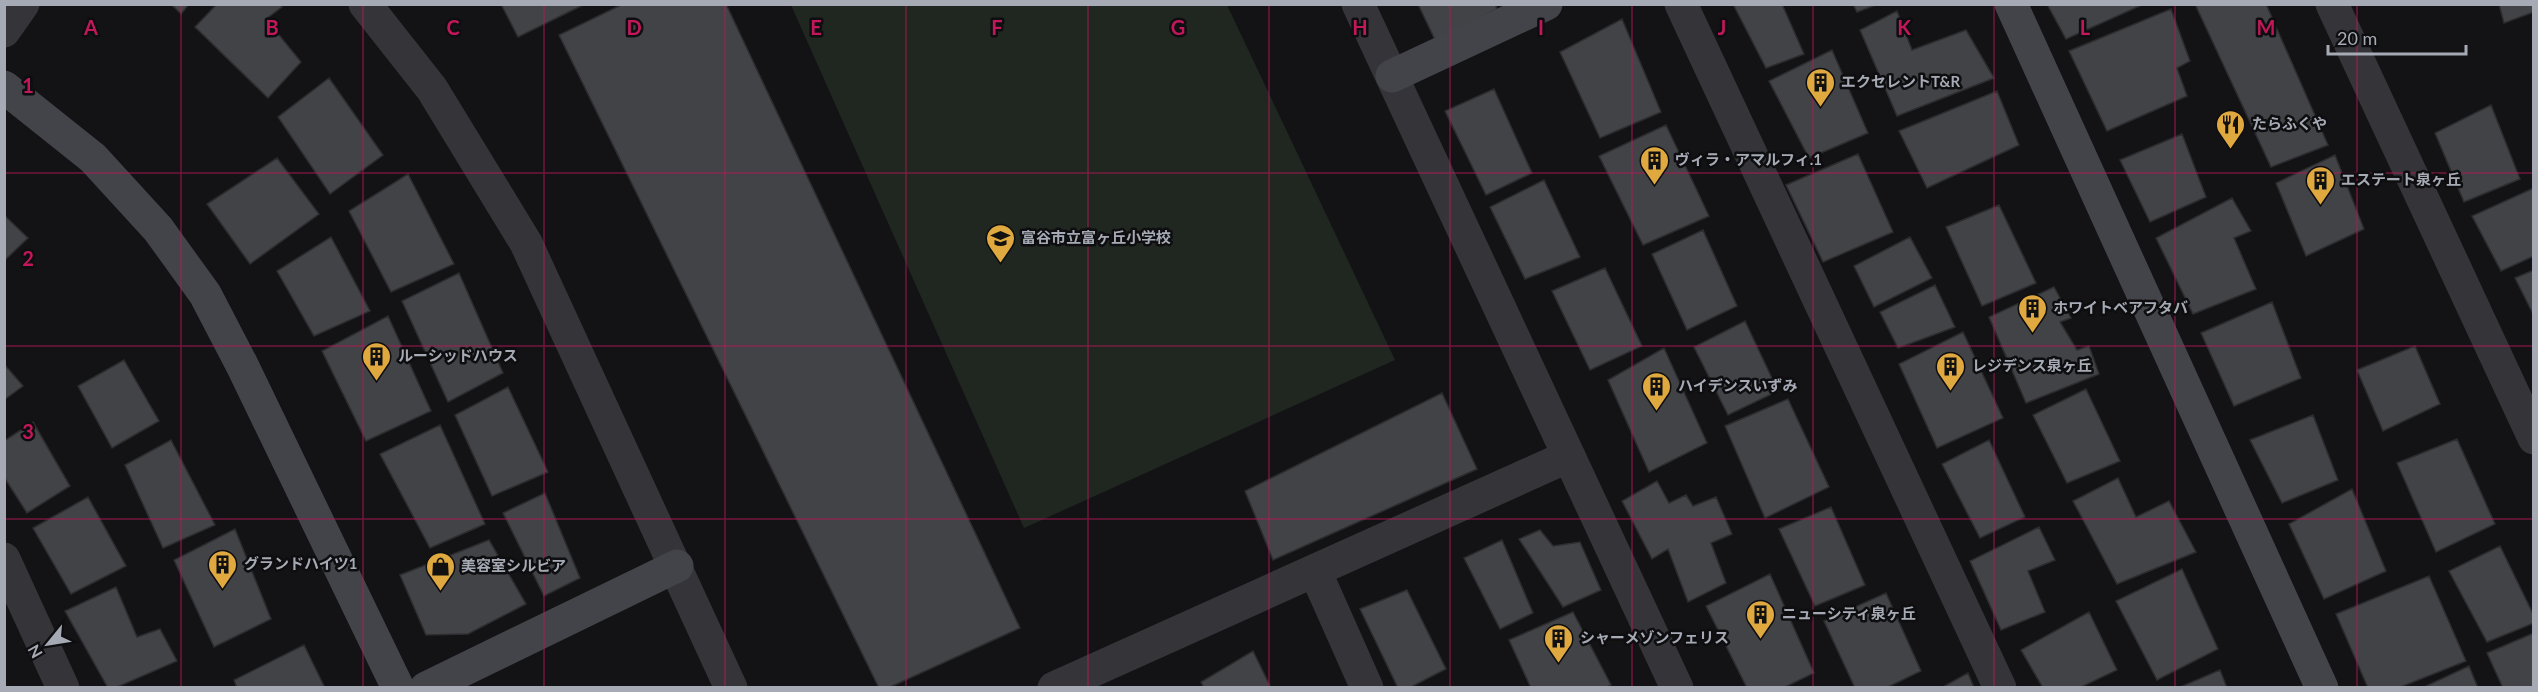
<svg xmlns="http://www.w3.org/2000/svg" width="2538" height="692" viewBox="0 0 2538 692" font-family="Lato,'Noto Sans JP',sans-serif">
  <style>
    .green { fill: #202721 }
    .building { fill: #424347; stroke: #2d2d30; stroke-width: 1.5 }
    .lines { fill: none; stroke-linecap: round; stroke-linejoin: round }
    .street { stroke: #353539; stroke-width: 33 }
    .secondary { stroke: #434449; stroke-width: 33 }
    .grid { fill: none; stroke: #c2185b; stroke-width: 1.5; stroke-opacity: 0.55 }
    .labels { text-anchor: middle; stroke-width: 5; stroke-linejoin: round; paint-order: stroke }
    .poi-label { font-size: 15px; font-weight: bold; fill: #a6aab4; stroke: #0e0e10; text-anchor: start }
    .grid-label { font-size: 20px; text-anchor: middle; font-weight: bold; fill: #c2185b; stroke: #0e0e10; stroke-width: 5; stroke-linejoin: round; paint-order: stroke }
  </style>
  <rect width="100%" height="100%" fill="#131315"/>
  <path class="green" d="M791,5H1227L1395,360L1024,528Z"/>
  <path class="building" d="M171,4H189L181,14Z
    M217,4H279L282,7L266,19L301,62L268,98L195,27Z
    M501,4H585L518,37Z
    M623,4H726L1020,628L888,688H879L559,35Z
    M1418,4H1495L1497,9L1436,42Z
    M1733,4H1782L1804,54L1766,68Z
    M1853,4H1878L1857,12Z
    M2047,4H2144L2066,39Z
    M2195,4H2266L2328,145L2271,167Z
    M2499,4H2534V12L2504,23Z
    M2171,9L2190,61L2177,68L2187,96L2107,131L2069,51Z
    M1897,11L1912,50L1966,30L1994,78L1897,116L1860,30Z
    M1622,19L1661,112L1600,138L1560,52Z
    M1832,50L1868,133L1809,158L1769,81Z
    M329,78L383,155L330,194L278,117Z
    M1494,89L1532,173L1486,195L1445,111Z
    M1997,91L2019,145L1927,188L1899,131Z
    M2491,105L2520,179L2464,202L2435,133Z
    M1666,125L1709,216L1643,245L1599,156Z
    M2182,134L2206,197L2150,222L2120,160Z
    M1858,154L1893,232L1823,262L1786,185Z
    M2335,155L2364,229L2306,256L2276,183Z
    M277,158L319,214L250,264L207,204Z
    M408,174L454,264L391,292L349,211Z
    M1544,180L1580,257L1525,279L1490,207Z
    M2534,188V256L2501,271L2472,216Z
    M2232,198L2251,231L2234,238L2256,289L2193,314L2156,238Z
    M1999,205L2036,283L1982,306L1946,227Z
    M4,215L28,238L4,261Z
    M1703,230L1737,306L1687,330L1652,254Z
    M331,237L370,311L314,336L277,271Z
    M1910,237L1932,278L1874,307L1854,266Z
    M1605,268L1642,346L1590,370L1552,291Z
    M2534,270V316L2515,278Z
    M459,273L503,373L448,402L402,301Z
    M1935,285L1955,327L1898,348L1880,312Z
    M2054,287L2071,318L2060,322L2077,350L2089,346L2099,374L2026,403L1989,317Z
    M2272,302L2301,378L2234,406L2201,333Z
    M388,316L431,411L366,441L322,351Z
    M1745,321L1778,391L1728,415L1694,347Z
    M1963,332L2003,418L1937,448L1899,364Z
    M2415,346L2440,404L2383,431L2357,370Z
    M1664,348L1707,443L1649,472L1608,380Z
    M124,360L159,421L112,448L78,386Z
    M4,364L23,386L4,400Z
    M508,387L548,472L492,496L455,415Z
    M2086,389L2120,461L2067,483L2033,415Z
    M1442,393L1477,469L1273,560L1245,491Z
    M1788,399L1829,487L1765,518L1725,426Z
    M2313,415L2338,480L2282,503L2250,440Z
    M33,422L70,486L27,513L4,477V441Z
    M440,425L485,524L430,548L380,454Z
    M2457,439L2495,524L2436,552L2397,463Z
    M171,440L215,525L163,548L125,465Z
    M1989,440L2025,517L1980,538L1942,464Z
    M2118,478L2136,517L2169,501L2196,552L2117,584L2073,501Z
    M1657,481L1669,503L1686,495L1693,506L1716,497L1732,534L1711,543L1726,583L1688,602L1668,549L1652,559L1622,501Z
    M2352,489L2386,571L2324,599L2289,524Z
    M545,493L580,578L544,596L503,513Z
    M88,497L126,566L71,594L33,528Z
    M1831,507L1865,585L1815,606L1779,529Z
    M2039,527L2055,560L2028,571L2045,612L2001,630L1970,561Z
    M235,529L271,619L214,647L174,560Z
    M1540,530L1553,546L1580,542L1601,590L1563,607L1519,539Z
    M489,540L526,604L468,634L426,635L400,575Z
    M1502,540L1533,613L1500,629L1464,558Z
    M2500,546L2534,616V623L2487,642L2449,571Z
    M2182,569L2218,649L2157,680L2116,601Z
    M1770,574L1814,673L1783,688H1747L1706,606Z
    M2429,576L2466,661L2398,688H2368L2336,614Z
    M116,587L137,637L160,629L177,661L115,688H108L65,611Z
    M1407,590L1446,669L1409,688H1398L1360,609Z
    M1886,593L1921,671L1886,688H1855L1824,621Z
    M1573,612L1611,685L1606,688H1531L1509,640Z
    M2089,612L2117,670L2079,688H2043L2021,650Z
    M2534,633V688H2503L2487,653Z
    M304,645L325,688H237L234,680Z
    M1253,651L1271,688H1204L1201,682Z
    M2469,666L2478,688H2422Z
    M2220,670L2227,688H2178Z
    M1968,673L1974,688H1941Z"/>
  <g class="lines">
    <path class="street" d="M365,4L432,89L526,243L731,688
      M1358,4L1677,688
      M1681,4L2000,688
      M2332,4L2534,438
      M4,31L23,4
      M4,559L63,688
      M1315,571L1367,688
      M1054,688L1569,456"/>
    <path class="secondary" d="M2011,4L2322,688
      M1392,76L1546,4
      M4,87L93,158L158,229L205,294L242,365L398,688
      M426,688L677,566"/>
  </g>
  <path class="grid" d="M181,4V688M363,4V688M544,4V688M725,4V688M906,4V688M1088,4V688M1269,4V688M1450,4V688M1632,4V688M1813,4V688M1994,4V688M2175,4V688M2357,4V688M4,173H2534M4,346H2534M4,519H2534"/>
  <defs>
    <symbol id="building-pin" viewBox="-11 -11 22 30"><path d="M0 17L-7.5 6A9.5 9.5 0 1 1 7.5 6Z" fill="#e0a940" stroke="#0e0e10"/><path d="M-4-6H4V6H1V3H-1V6H-4ZM-2.5-4.3h1.7v1.8h-1.7ZM.8-4.3h1.7v1.8H.8ZM-2.5-1h1.7V.8h-1.7ZM.8-1h1.7V.8H.8Z" fill="#111"/></symbol>
    <symbol id="restaurant-pin" viewBox="-11 -11 22 30"><path d="M0 17L-7.5 6A9.5 9.5 0 1 1 7.5 6Z" fill="#e0a940" stroke="#0e0e10"/><path d="M-5-6h1v4h1v-4h1v4h1v-4h1v5L-1.5 .5V6h-2V.5L-5-1ZM5-6V6H3V1.5H1.5Q1.5-4 5-6Z" fill="#111"/></symbol>
    <symbol id="school-pin" viewBox="-11 -11 22 30"><path d="M0 17L-7.5 6A9.5 9.5 0 1 1 7.5 6Z" fill="#e0a940" stroke="#0e0e10"/><path d="M0-5L7-2L0 1L-7-2ZM-4 1L0 2.5L4 1V4Q0 6-4 4Z" fill="#111"/></symbol>
    <symbol id="shop-pin" viewBox="-11 -11 22 30"><path d="M0 17L-7.5 6A9.5 9.5 0 1 1 7.5 6Z" fill="#e0a940" stroke="#0e0e10"/><path d="M-5-2.5h2.3a2.7 3.5 0 0 1 5.4 0H5L5.5 6h-11ZM-1.5-2.5h3a1.5 2.3 0 0 0-3 0Z" fill="#111"/></symbol>
  </defs>
  <g fill-rule="evenodd">
    <use href="#building-pin" x="1804" y="66" width="33" height="45"/>
    <use href="#restaurant-pin" x="2214" y="108" width="33" height="45"/>
    <use href="#building-pin" x="1638" y="144" width="33" height="45"/>
    <use href="#building-pin" x="2304" y="164" width="33" height="45"/>
    <use href="#school-pin" x="984" y="222" width="33" height="45"/>
    <use href="#building-pin" x="2016" y="292" width="33" height="45"/>
    <use href="#building-pin" x="360" y="340" width="33" height="45"/>
    <use href="#building-pin" x="1934" y="350" width="33" height="45"/>
    <use href="#building-pin" x="1640" y="370" width="33" height="45"/>
    <use href="#building-pin" x="206" y="548" width="33" height="45"/>
    <use href="#shop-pin" x="424" y="550" width="33" height="45"/>
    <use href="#building-pin" x="1744" y="598" width="33" height="45"/>
    <use href="#building-pin" x="1542" y="622" width="33" height="45"/>
  </g>
  <g class="labels">
    <g class="poi-label">
      <text x="1841" y="87">エクセレントT&amp;R</text>
      <text x="2252" y="129">たらふくや</text>
      <text x="1675" y="165">ヴィラ・アマルフィ.1</text>
      <text x="2341" y="185">エステート泉ヶ丘</text>
      <text x="1021" y="243">富谷市立富ヶ丘小学校</text>
      <text x="2053" y="313">ホワイトベアフタバ</text>
      <text x="398" y="361">ルーシッドハウス</text>
      <text x="1972" y="371">レジデンス泉ヶ丘</text>
      <text x="1678" y="391">ハイデンスいずみ</text>
      <text x="244" y="569">グランドハイツ1</text>
      <text x="461" y="571">美容室シルビア</text>
      <text x="1782" y="619">ニューシティ泉ヶ丘</text>
      <text x="1580" y="643">シャーメゾンフェリス</text>
    </g>
  </g>
  <g class="grid-label">
    <text x="91" y="35">A</text>
    <text x="272" y="35">B</text>
    <text x="453" y="35">C</text>
    <text x="634" y="35">D</text>
    <text x="816" y="35">E</text>
    <text x="997" y="35">F</text>
    <text x="1178" y="35">G</text>
    <text x="1360" y="35">H</text>
    <text x="1541" y="35">I</text>
    <text x="1722" y="35">J</text>
    <text x="1904" y="35">K</text>
    <text x="2085" y="35">L</text>
    <text x="2266" y="35">M</text>
    <text x="28" y="93">1</text>
    <text x="28" y="266">2</text>
    <text x="28" y="439">3</text>
  </g>
  <rect width="2538" height="692" fill="none" stroke="#a6aab4" stroke-width="12"/>
  <g transform="translate(48 644) rotate(240)" stroke="#0e0e10" stroke-width="4.5" paint-order="stroke">
  <path d="M0-4.5L10 22L0 15L-10 22Z" fill="#a6aab4"/>
  <text y="-9" font-size="16" font-weight="bold" text-anchor="middle" fill="#a6aab4">N</text>
  </g>
  <path d="M2328 45v9h138v-9" fill="none" stroke="#a6aab4" stroke-width="3"/>
  <text x="2337" y="45" font-size="18" fill="#a6aab4" stroke="#0e0e10" stroke-width="4.5" paint-order="stroke">20 m</text>
</svg>
